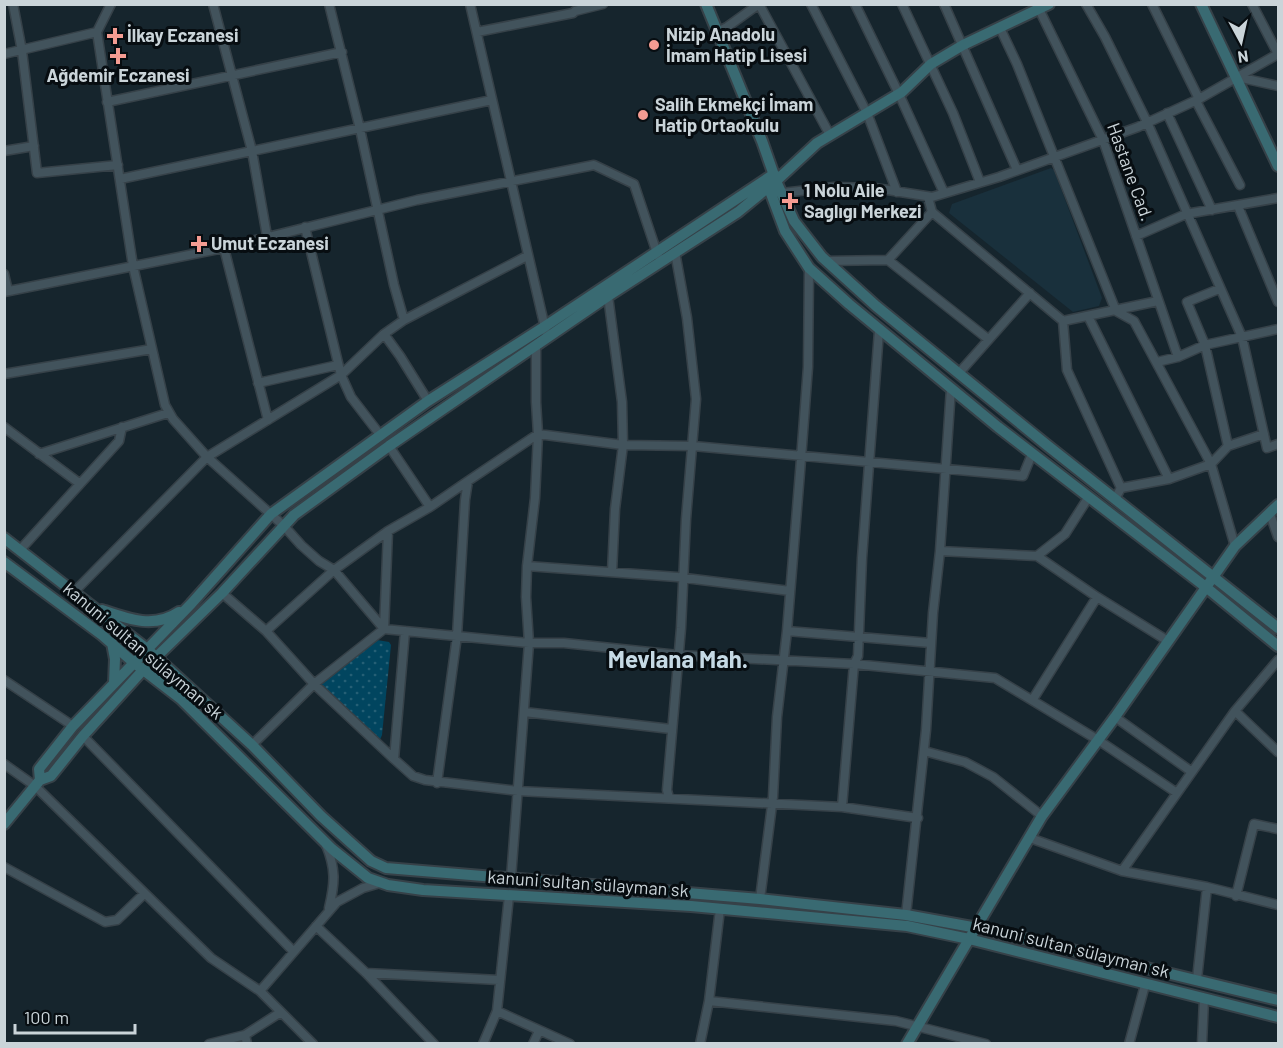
<svg xmlns="http://www.w3.org/2000/svg" width="1283" height="1048" viewBox="0 0 1283 1048" font-family="Barlow,sans-serif">
  <style>
    .built { fill: #19303c }
    .park { fill: url(#park-dots) }
    .lines { fill: none; stroke-linecap: round; stroke-linejoin: round }
    .street-casing { stroke: #364148; stroke-width: 11 }
    .secondary-casing { stroke: #364148; stroke-width: 14 }
    .street { stroke: #42535c; stroke-width: 8 }
    .secondary { stroke: #396a72; stroke-width: 10 }
    .poi-dot { fill: #f59c92; stroke: #070d11; stroke-width: 2 }
    .labels { text-anchor: middle; stroke-width: 6; stroke-linejoin: round; paint-order: stroke }
    .poi-label { font-size: 18px; font-weight: bold; fill: #cad4d9; stroke: #070d11; text-anchor: start }
    .street-label { font-size: 18px; fill: #cad4d9; stroke: #070d11 }
    .district-label { font-size: 24px; font-weight: bold; fill: #c5d9e4; stroke: #070d11 }
  </style>
  <defs>
    <pattern id="park-dots" width="8" height="8" patternUnits="userSpaceOnUse" patternTransform="scale(1.5)"><rect width="8" height="8" fill="#01455f"/><path d="M2 2h.1M6 6h.1" fill="none" stroke="#255f75" stroke-width="1.8" stroke-linecap="round"/></pattern>
  </defs>
  <rect width="100%" height="100%" fill="#16252d"/>
  <path class="built" d="M1051,168L1054,170L1102,298L1099,306L1073,312L949,213L952,204Z"/>
  <path class="park" d="M371,639L389,642L391,645L382,735L379,742L319,687Z"/>
  <g class="lines">
    <defs>
      <path id="street" d="M13,4L22,51L37,173L118,165
        M111,4L97,32L133,266L165,405L173,419L207,457L284,526L301,545L319,561L334,570L384,629L529,643H564L678,655L854,664L995,678L1098,740L1177,793
        M213,4L252,151L267,236
        M329,4L360,129L394,285L404,320
        M470,4L546,332
        M759,4L830,135
        M811,4L867,113L897,192
        M855,4L899,94L944,193
        M902,4L953,113L980,182
        M944,4L1017,170
        M1086,4L1105,37L1147,122L1242,337L1267,448L1278,444
        M1152,4L1199,99
        M1252,4L1278,54
        M1037,5L1103,140L1178,357
        M1000,28L1017,64L1116,311L1134,321L1211,464L1235,546
        M477,32L573,13L575,11L603,4
        M717,32L727,27L759,4
        M4,54L97,32
        M1237,77L1278,86
        M1196,101L1240,185
        M107,102L342,52
        M1167,113L1212,210
        M4,151L34,146
        M120,179L492,100
        M782,193L834,187L875,188L932,197L999,177L1138,127L1199,99L1278,54
        M928,197L932,212L1063,321L1067,370L1121,488
        M1238,206L1278,302
        M305,227L341,375L351,397L381,436
        M1136,236L1186,214L1278,198
        M224,248L268,420
        M888,260L988,339
        M826,261L888,260L932,212
        M4,274L8,291
        M1219,289L1187,302L1205,345L1228,446
        M4,292L224,248L417,200L594,165L634,184L658,256
        M608,296L622,402L623,445L615,509L612,572
        M1088,316L1169,479
        M1063,321L1158,301
        M384,334L400,356L428,401
        M1157,362L1178,357L1205,345L1278,329
        M959,373L1030,293
        M4,374L152,349
        M258,383L338,365
        M4,427L79,483
        M389,446L430,507
        M39,454L168,413
        M1115,499L1121,488L1169,479L1211,464L1228,446L1264,434
        M1270,514L1278,537
        M20,550L119,441L122,427
        M940,551L1037,556L1097,597L1168,641
        M1037,556L1065,534L1088,498
        M527,566L677,577L790,591
        M74,592L207,457L341,375L384,334L404,320L527,256
        M222,593L266,631L314,684L394,759L413,776L425,780L518,791L842,807L918,818
        M266,631L334,570L388,531
        M787,631L931,643
        M4,680L73,726
        M1033,699L1097,597
        M1235,711L1278,752
        M524,712L671,729
        M1115,717L1192,772
        M83,736L293,951
        M252,745L314,684L384,629L388,531L430,507L468,481
        M924,751L965,762L993,777L1042,816
        M394,759L405,631
        M4,764L35,786L211,958L260,991L313,1044
        M437,783L457,636L465,500L468,481L538,434L623,445L693,446L1023,476L1032,454
        M669,798L667,790L681,628L686,519L696,399L687,318L675,252
        M842,807L854,664L858,656L862,558L879,331
        M1030,838L1122,871L1207,887L1278,905
        M326,845C336,869 335,883 329,908
        M4,867L105,922L117,920L144,894
        M1122,871L1235,711L1278,660
        M511,878L529,643L526,597L527,566L535,498L538,434L536,402V346
        M1236,896L1254,824L1278,829
        M760,899L773,797L777,717L787,631L800,472L808,367L809,268
        M906,915L926,730L933,613L940,551L951,388
        M316,926L366,973
        M1197,979L1207,887
        M260,991L337,902L363,888L380,883
        M709,1001L896,1021L986,1044
        M497,1011L570,1044
        M209,1044L245,1035
        M247,1044L245,1035L281,1012
        M434,1044L366,973L499,980
        M483,1044L497,1011L509,896
        M533,1044L539,1031
        M700,1044L709,1001L720,909
        M1129,1044L1145,985
        M1202,1044L1204,999"/>
      <path id="secondary" d="M706,4L762,141L776,181L794,221L822,257L876,306L1048,446L1278,628
        M1201,4L1278,166
        M767,183L785,231L809,268L849,304L998,427L1207,588L1278,646
        M4,538L147,649L252,745L321,816L371,861L386,868L760,899L906,915L994,931L1278,1000
        M4,562L102,635L133,662L181,699L332,849L368,878L388,885L423,890L691,906L907,926L969,939L1278,1017
        M102,610C128,619 154,629 179,612
        M112,643L115,659L114,683
        M40,780L39,769L73,726L191,604L271,514L428,401L544,327L774,174
        M4,824L40,780L51,776L83,736L143,670L222,593L294,515L389,446L608,296L738,212L776,181L817,143L902,92L931,64L963,45L1049,4
        M907,1044L1042,816L1115,717L1235,546L1278,505"/>
    </defs>
    <use href="#street" class="street-casing"/>
    <use href="#secondary" class="secondary-casing"/>
    <use href="#street" class="street"/>
    <use href="#secondary" class="secondary"/>
  </g>
  <g class="poi-dot">
    <path d="M112 27h6v6h6v6h-6v6h-6v-6h-6v-6h6z"/>
    <circle cx="654" cy="45" r="6"/>
    <path d="M115 47h6v6h6v6h-6v6h-6v-6h-6v-6h6z"/>
    <circle cx="643" cy="115" r="6"/>
    <path d="M787 192h6v6h6v6h-6v6h-6v-6h-6v-6h6z"/>
    <path d="M196 235h6v6h6v6h-6v6h-6v-6h-6v-6h6z"/>
  </g>
  <g class="labels">
    <g class="poi-label">
      <text x="666" y="41">Nizip Anadolu<tspan x="666" dy="21">İmam Hatip Lisesi</tspan></text>
      <text x="127" y="42">İlkay Eczanesi</text>
      <text x="118" y="82" text-anchor="middle">Ağdemir Eczanesi</text>
      <text x="655" y="111">Salih Ekmekçi İmam<tspan x="655" dy="21">Hatip Ortaokulu</tspan></text>
      <text x="804" y="197">1 Nolu Aile<tspan x="804" dy="21">Saglıgı Merkezi</tspan></text>
      <text x="211" y="250">Umut Eczanesi</text>
    </g>
    <g class="street-label">
      <text transform="translate(1130 172) rotate(70)" y="6">Hastane Cad.</text>
      <text transform="translate(143 651) rotate(40)" y="6">kanuni sultan sülayman sk</text>
      <text transform="translate(588 884) rotate(4)" y="6">kanuni sultan sülayman sk</text>
      <text transform="translate(1071 948) rotate(14)" y="6">kanuni sultan sülayman sk</text>
    </g>
    <g class="district-label">
      <text x="678" y="668">Mevlana Mah.</text>
    </g>
  </g>
  <rect width="1283" height="1048" fill="none" stroke="#cad4d9" stroke-width="12"/>
  <g transform="translate(1241 42) rotate(172)" stroke="#070d11" stroke-width="4.5" paint-order="stroke">
  <path d="M0-4.5L10 22L0 15L-10 22Z" fill="#cad4d9"/>
  <text y="-9" font-size="16" font-weight="bold" text-anchor="middle" fill="#cad4d9">N</text>
  </g>
  <path d="M15 1024v9h120v-9" fill="none" stroke="#cad4d9" stroke-width="3"/>
  <text x="24" y="1024" font-size="18" fill="#cad4d9" stroke="#070d11" stroke-width="4.5" paint-order="stroke">100 m</text>
</svg>
